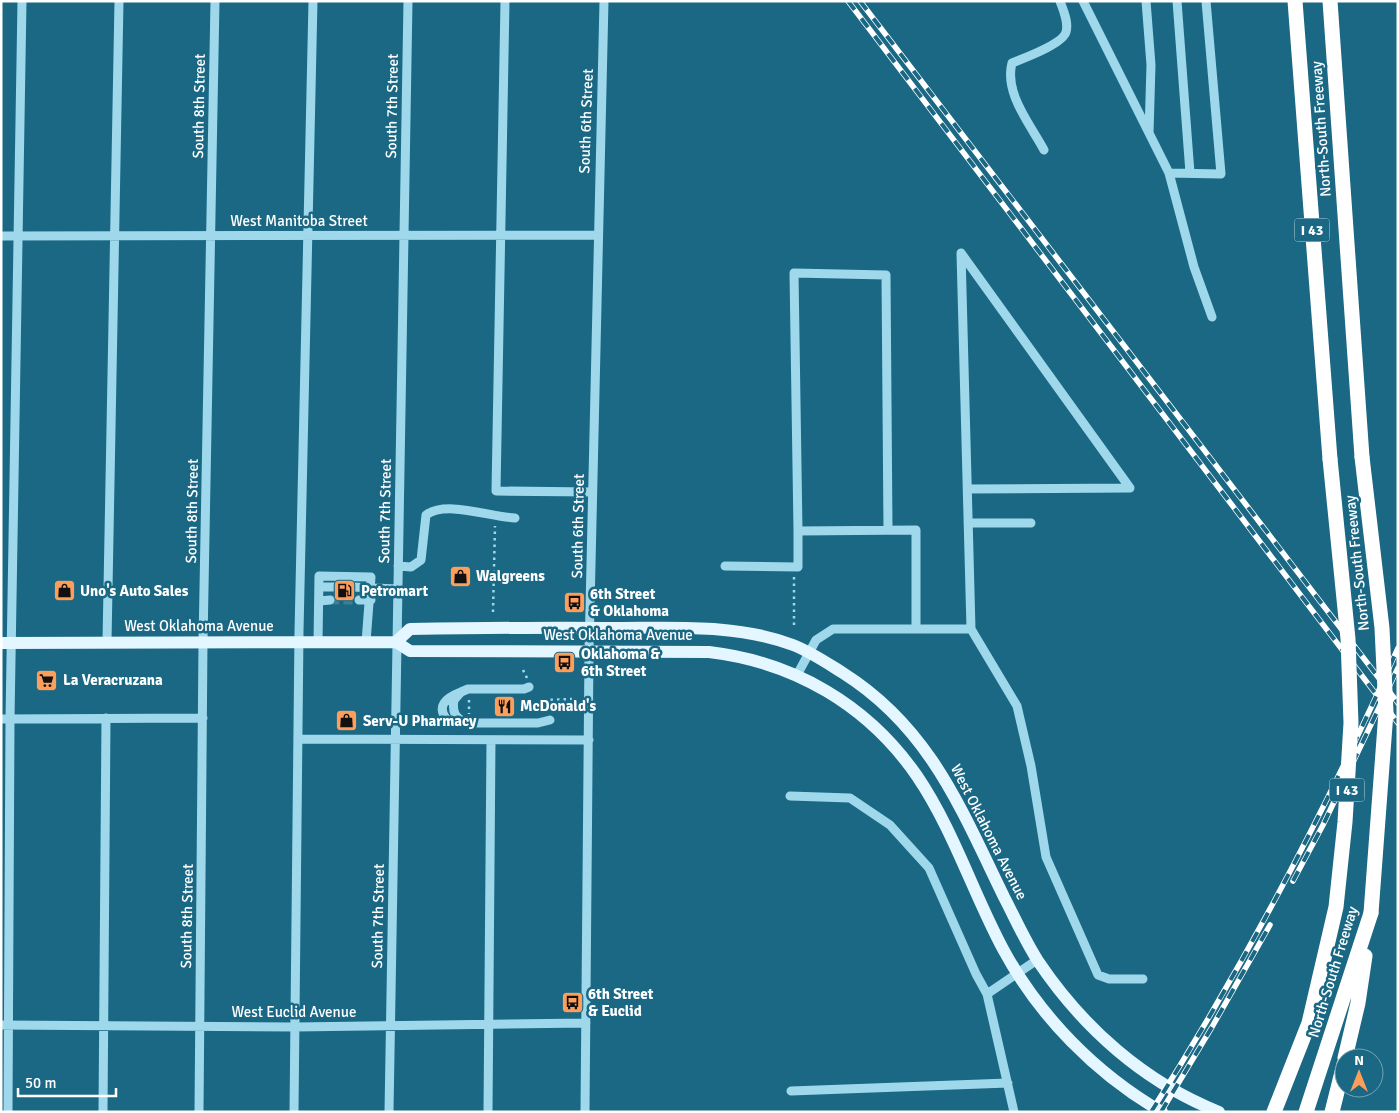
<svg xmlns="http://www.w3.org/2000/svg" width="1399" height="1113" viewBox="0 0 1399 1113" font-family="Signika,sans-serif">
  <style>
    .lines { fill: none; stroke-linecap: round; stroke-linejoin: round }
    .minor-tunnel { stroke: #3c7f96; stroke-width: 9; stroke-dasharray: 9 4.5; stroke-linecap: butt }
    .path { stroke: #9fd8eb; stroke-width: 2.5; stroke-dasharray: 2.5 4; stroke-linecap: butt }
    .minor { stroke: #9fd8eb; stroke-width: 9 }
    .major { stroke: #e4f6ff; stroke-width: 12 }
    .highway { stroke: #fff; stroke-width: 15 }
    .rail-casing { stroke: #fff; stroke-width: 5.5 }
    .rail { stroke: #1a6884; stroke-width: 4; stroke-dasharray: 11; stroke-linecap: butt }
    .highway-bridge { stroke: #fff; stroke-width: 15 }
    .labels { text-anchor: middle; stroke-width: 5; stroke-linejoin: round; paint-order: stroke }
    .shield { fill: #1a6884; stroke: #bad2da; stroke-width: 1 }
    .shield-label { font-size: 14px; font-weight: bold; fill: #fff }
    .street-label { font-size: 15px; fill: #fff; stroke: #1a6884 }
    .poi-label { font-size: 15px; font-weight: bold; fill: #fff; stroke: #1a6884; text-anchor: start }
  </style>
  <rect width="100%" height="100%" fill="#1a6884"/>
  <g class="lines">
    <path class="minor-tunnel" d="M337,587H352
      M330,600H359"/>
    <path class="path" d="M794,577V628
      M493,612L495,526
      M523,670L527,678
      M469,700V714
      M543,712V700L572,699"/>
    <path class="minor" d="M505,1L496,491L592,492
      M1083,1L1169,173L1221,174L1206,1
      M1146,1L1151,65L1149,133
      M1177,1L1190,173
      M1044,150C1030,124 1004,93 1012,63C1024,58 1063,44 1066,32C1069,22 1063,10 1060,1
      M1169,173L1194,267L1212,317
      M1,236L597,235
      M968,489L1130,488L961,253L971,629
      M968,523H1031
      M798,531L794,273L886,275L888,530
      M398,566L411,567L421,560L426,515C446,500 490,517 515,518
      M725,566L798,567V531L916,530V629
      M319,587H337
      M352,587L397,589
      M359,600H371
      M319,601L330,600
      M107,642L119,1
      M318,642L319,576L371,577L366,642
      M797,675L816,640L833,629H971L1017,706L1031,766L1046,857L1098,975L1109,979H1143
      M529,687L524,689H468L461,692L454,700C452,712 455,718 466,723H538L550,720
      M461,692C446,698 435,706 448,721L463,723
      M1,719L203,718
      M298,739L589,740
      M790,796L850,798L890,825L929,868L976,974L987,994
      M1,1025L295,1027L586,1023
      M791,1091L1008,1083
      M8,1112L10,719L22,1
      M103,1112L106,718
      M199,1112L203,642L215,1
      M294,1112L299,632L313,1
      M389,1112L408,1
      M488,1112L491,740
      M585,1112L589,651L604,1
      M1014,1112L987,994L1037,960"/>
    <path class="major" d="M396,642L410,629C479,628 549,627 618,628C676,628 738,624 793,645C811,652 827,663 843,673C930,728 961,809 1004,897C1015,918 1025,941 1038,961C1083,1028 1144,1082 1219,1112
      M1,643L396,642L410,651L709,652C794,662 868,705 917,776C953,829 973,893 1003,949C1039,1016 1096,1074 1162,1112"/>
    <path class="highway" d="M1295,1L1330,459
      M1330,1L1362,457
      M1345,1058L1358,1003L1365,956
      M1306,1112L1371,913
      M1332,1112L1344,1064"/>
    <defs>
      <path id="rail" d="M848,1L1398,723
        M860,1L1398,703
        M1293,881L1323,825L1398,668
        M1151,1112C1245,964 1327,808 1398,648
        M1161,1112L1212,1027L1270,925"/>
    </defs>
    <use href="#rail" class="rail-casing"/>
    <use href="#rail" class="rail"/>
    <path class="highway-bridge" d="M1362,457L1382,628L1386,712L1371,913
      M1274,1112L1309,1023L1336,907L1345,822L1351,723L1348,639L1330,459"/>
  </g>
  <defs>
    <symbol id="shop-square" viewBox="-11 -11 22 22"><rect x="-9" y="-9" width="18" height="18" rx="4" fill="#fe9e5b" stroke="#1a6884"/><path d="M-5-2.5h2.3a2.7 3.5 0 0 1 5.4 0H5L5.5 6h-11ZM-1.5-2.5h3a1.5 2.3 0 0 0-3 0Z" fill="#111"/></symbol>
    <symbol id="fuel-square" viewBox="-11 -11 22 22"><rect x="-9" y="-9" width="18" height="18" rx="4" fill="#fe9e5b" stroke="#1a6884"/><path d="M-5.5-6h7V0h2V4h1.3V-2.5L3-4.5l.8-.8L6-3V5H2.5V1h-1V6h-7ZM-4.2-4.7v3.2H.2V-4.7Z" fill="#111"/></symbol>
    <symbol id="bus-square" viewBox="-11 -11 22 22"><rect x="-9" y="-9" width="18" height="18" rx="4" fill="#fe9e5b" stroke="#1a6884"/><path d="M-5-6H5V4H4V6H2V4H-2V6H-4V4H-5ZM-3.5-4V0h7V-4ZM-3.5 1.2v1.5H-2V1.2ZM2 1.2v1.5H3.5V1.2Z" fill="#111"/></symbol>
    <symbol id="supermarket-square" viewBox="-11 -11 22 22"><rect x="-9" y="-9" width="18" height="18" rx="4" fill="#fe9e5b" stroke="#1a6884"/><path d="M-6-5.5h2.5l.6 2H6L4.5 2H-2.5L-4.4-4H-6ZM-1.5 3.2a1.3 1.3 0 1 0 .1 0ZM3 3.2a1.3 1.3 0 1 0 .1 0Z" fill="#111"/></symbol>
    <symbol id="restaurant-square" viewBox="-11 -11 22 22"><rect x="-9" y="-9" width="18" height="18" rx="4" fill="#fe9e5b" stroke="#1a6884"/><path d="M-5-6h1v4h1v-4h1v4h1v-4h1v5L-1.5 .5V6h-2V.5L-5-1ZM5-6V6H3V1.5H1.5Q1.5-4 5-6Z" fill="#111"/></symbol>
  </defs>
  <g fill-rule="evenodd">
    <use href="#shop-square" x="448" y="564" width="25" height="25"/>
    <use href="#shop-square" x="52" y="578" width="25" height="25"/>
    <use href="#fuel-square" x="332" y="578" width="25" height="25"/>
    <use href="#bus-square" x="562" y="590" width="25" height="25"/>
    <use href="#bus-square" x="552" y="650" width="25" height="25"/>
    <use href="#supermarket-square" x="34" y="668" width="25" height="25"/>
    <use href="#restaurant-square" x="492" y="694" width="25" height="25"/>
    <use href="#shop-square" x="334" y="708" width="25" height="25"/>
    <use href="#bus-square" x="560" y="990" width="25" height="25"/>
  </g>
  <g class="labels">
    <g class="shield">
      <rect x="1294.5" y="218.5" width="35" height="23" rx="4"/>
      <rect x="1329.5" y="778.5" width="35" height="23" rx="4"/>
    </g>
    <g class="shield-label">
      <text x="1312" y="235">I 43</text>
      <text x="1347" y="795">I 43</text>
    </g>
    <g class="street-label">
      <text transform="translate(199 106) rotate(-89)" y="5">South 8th Street</text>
      <text transform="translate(392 106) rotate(-89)" y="5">South 7th Street</text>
      <text transform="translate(586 121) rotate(-88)" y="5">South 6th Street</text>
      <text transform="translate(1321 129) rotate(-94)" y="5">North-South Freeway</text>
      <text x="299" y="226">West Manitoba Street</text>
      <text transform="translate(192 511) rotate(-89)" y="5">South 8th Street</text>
      <text transform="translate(385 511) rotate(-89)" y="5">South 7th Street</text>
      <text transform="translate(578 526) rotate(-89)" y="5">South 6th Street</text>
      <text transform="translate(1357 563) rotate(-96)" y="5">North-South Freeway</text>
      <text x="199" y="631">West Oklahoma Avenue</text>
      <text x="618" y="640">West Oklahoma Avenue</text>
      <text transform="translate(989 832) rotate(63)" y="5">West Oklahoma Avenue</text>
      <text transform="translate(187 916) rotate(-89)" y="5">South 8th Street</text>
      <text transform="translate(378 916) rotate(-89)" y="5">South 7th Street</text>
      <text transform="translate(1333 972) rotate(-73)" y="5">North-South Freeway</text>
      <text x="294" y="1017">West Euclid Avenue</text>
    </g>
    <g class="poi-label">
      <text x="476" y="581">Walgreens</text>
      <text x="80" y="596">Uno's Auto Sales</text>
      <text x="361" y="596">Petromart</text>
      <text x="590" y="599">6th Street<tspan x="590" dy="17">&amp; Oklahoma</tspan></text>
      <text x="581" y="659">Oklahoma &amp;<tspan x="581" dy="17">6th Street</tspan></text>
      <text x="63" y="685">La Veracruzana</text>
      <text x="520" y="711">McDonald's</text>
      <text x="363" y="726">Serv-U Pharmacy</text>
      <text x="588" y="999">6th Street<tspan x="588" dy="17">&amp; Euclid</tspan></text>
    </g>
  </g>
  <rect width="1399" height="1113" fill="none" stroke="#ffffff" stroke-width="5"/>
  <g transform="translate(1359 1073)"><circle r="24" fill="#1a6884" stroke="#76a4b5"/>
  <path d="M0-4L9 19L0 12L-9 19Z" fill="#fe9e5b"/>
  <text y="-8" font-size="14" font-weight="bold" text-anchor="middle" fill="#ffffff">N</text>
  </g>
  <path d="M18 1088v8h98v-8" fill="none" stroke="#ffffff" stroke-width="2.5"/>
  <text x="25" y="1088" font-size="15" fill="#ffffff" stroke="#1a6884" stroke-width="4" paint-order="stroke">50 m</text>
</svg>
